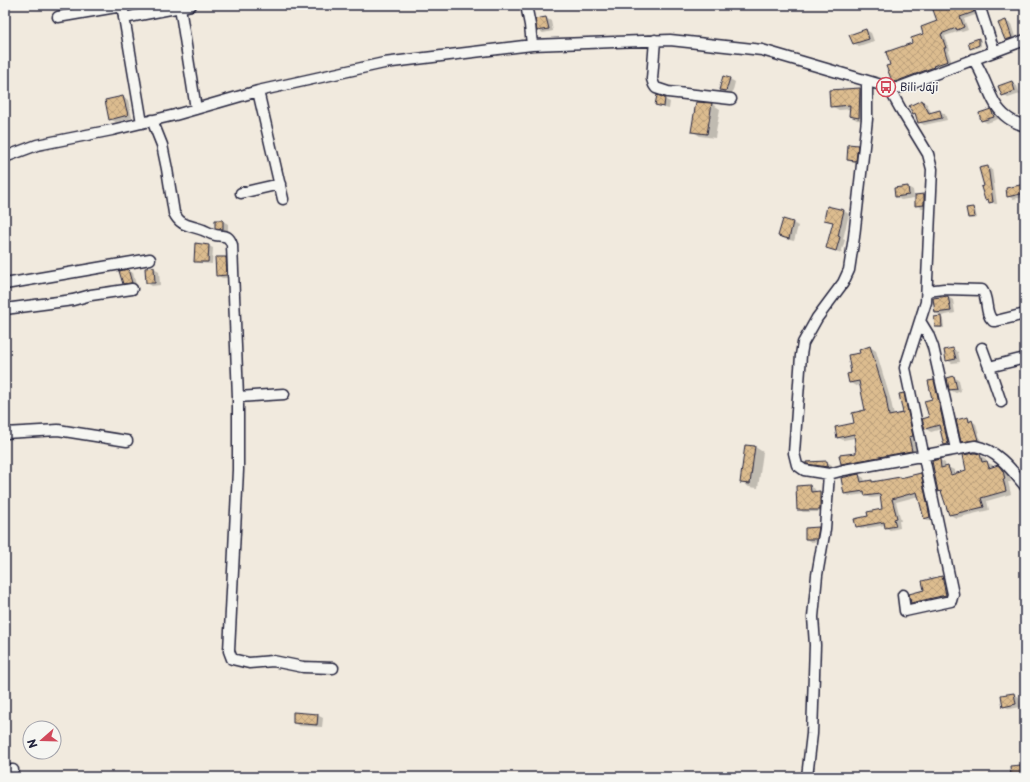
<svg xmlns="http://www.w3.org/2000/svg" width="1030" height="782" viewBox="0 0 1030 782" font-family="'Playpen Sans',sans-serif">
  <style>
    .shadow { fill: #0003 }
    .building { fill: url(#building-cross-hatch); stroke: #22223b }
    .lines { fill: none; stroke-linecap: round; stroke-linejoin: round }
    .minor-casing { stroke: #22223b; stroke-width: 13 }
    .minor { stroke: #f6f6f2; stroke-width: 10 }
    .labels { text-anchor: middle; stroke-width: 3; stroke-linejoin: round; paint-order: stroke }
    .poi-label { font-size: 11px; fill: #22223b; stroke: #f6f6f2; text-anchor: start }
  </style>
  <defs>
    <pattern id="building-cross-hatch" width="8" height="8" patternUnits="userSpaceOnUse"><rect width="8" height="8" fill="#dcbc8f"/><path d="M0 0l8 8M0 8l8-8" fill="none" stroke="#bca17c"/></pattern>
  </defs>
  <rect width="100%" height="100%" fill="#f1eade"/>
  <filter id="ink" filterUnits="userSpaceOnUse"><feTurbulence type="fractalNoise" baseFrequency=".025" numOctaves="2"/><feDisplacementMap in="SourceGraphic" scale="8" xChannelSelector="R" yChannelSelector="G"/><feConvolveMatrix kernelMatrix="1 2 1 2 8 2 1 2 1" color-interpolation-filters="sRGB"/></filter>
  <g filter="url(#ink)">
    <path class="shadow" d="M936,5H958L961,9L971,5L976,8L978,14L964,19L968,30L962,32L960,31L945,36L950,50L948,51L952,63L898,83L893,81L892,65L938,21Z
      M546,18L551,21L553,31L543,33L538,30Z
      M1005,21L1011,24L1016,40L1011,42L1005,40Z
      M866,30L871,33L874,41L859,46L853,43Z
      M979,39L981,40V46L973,49L971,48Z
      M730,79L735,82L732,94L725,92L720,89Z
      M1012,83L1017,86L1020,94L1008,98L1003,95Z
      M860,89L867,93L866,121L857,120L850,116L851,109L839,110L831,106L830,91Z
      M658,96L670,102L669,109L661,107L656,104Z
      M123,97L128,100L132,118L116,122L110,119Z
      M922,101L927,104L932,114L940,111L945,114L947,120L924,125L919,122L917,116L914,113Z
      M712,104L720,109L715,138L700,136L692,131Z
      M991,111L997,114L998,119L987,123L982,120Z
      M857,146L862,149L860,163H853L848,160Z
      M988,167L992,169L997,204H995L985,199L986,187L980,169Z
      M1025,185V197L1013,199L1008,196Z
      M908,187L913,190L914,198L901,200L896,197Z
      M924,195L929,198V208H922L916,205V196Z
      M828,207L844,211L849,214L843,239L845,240L841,253L828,248L834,223L825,219Z
      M973,208L975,209L977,218L971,219L969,218Z
      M223,221L228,224V232L221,230L216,227Z
      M783,221L793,223L798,226L794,241L785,239L780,236Z
      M196,245L209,246L213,248L212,264L199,263L195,261Z
      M226,258L231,261L232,278H222L217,275Z
      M154,268L159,271L160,285L152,286L147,283Z
      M128,270L133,273L136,285L129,286L124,283Z
      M948,297L953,300L955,313L941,316L936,313Z
      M941,317L943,319L944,328H938L936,327Z
      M870,347L876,351L891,401L894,416L904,414V394L909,398L918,439L914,440L917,454L848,467L842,463L857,454L855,438L843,440L837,437L855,424L866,411L860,385L856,386L850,383L848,375L853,374L862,353Z
      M953,349L958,352L960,362L952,363L947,360Z
      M953,377L959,380L961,391L956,393L950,390Z
      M935,382L939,384L953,447H950L945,444L941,429L931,432L926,429L930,418L925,402L944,430H946Z
      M968,418L976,424L981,442L966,443L962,441Z
      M755,447L763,452L758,488L749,487L741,482Z
      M980,455L986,459V462L993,465V468L998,467L1009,475L1011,482H1008L1011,494L987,501L989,510L956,518L950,515L943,494L939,491L940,460L945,463L946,468L948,467L954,470L955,475L967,471Z
      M827,462L832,465V469L813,466L807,463Z
      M921,474L925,477L934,520L929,521L925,518L919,496L896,502L901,521H899L900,528L890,530L885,527V525L861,529L856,526L883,509L881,497L871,498L866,496V494L849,496L844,493L859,475L864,478L865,482L872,481L874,483Z
      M810,486L815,489L816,492H820L825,495V512H803L798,509L797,487Z
      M818,528L823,531L822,541L811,542L806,539Z
      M942,577L950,581L953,599L919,607L912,603L926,591L923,582Z
      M1014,694L1019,697L1021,707L1010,709L1004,706L1003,696Z
      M317,715L323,718L322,727L299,726L294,723Z
      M1021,766L1025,769V777H1012Z"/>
    <path class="building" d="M937,5H957L958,9L971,5L974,12L960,17L964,27L957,30L956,28L941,34L946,48H944L948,61L933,66L934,67L895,82L892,81L886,66L890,65L886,52L912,43L911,38L923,34L921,27L937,21L932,7Z
      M546,17L549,29L537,31L535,19Z
      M1006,20L1012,38L1005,40L998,23Z
      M866,29L869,39L853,44L849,35Z
      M979,38V45L970,49L968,42Z
      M723,76L730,78L726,91L719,90Z
      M1012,81L1015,91L1002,96L998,86Z
      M860,88L859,118L849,116L850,105L830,107L829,90Z
      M657,95L665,98L664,107L655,105Z
      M123,96L128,115L109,120L105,100Z
      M922,100L929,113L940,110L942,118L918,123L915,113L913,114L909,106Z
      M696,102L712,103L707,134L691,132Z
      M991,109L994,117L981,121L979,113Z
      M848,144L858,145L856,161L847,160Z
      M988,166L993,202L989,203L988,199L985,200L981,187L984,186L979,168Z
      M1025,184V193L1007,197L1006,188Z
      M908,186L909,195L895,197L894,188Z
      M924,194V205L915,206V195Z
      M827,206L844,210L838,236L840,237L836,251L826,248L833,222L824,220Z
      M973,207L975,217L968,218L966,208Z
      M783,219L793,222L789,239L778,236Z
      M215,220H223V229L215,228Z
      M195,243L209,245L208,262H194Z
      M215,257H226L227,275L216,276Z
      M154,267L155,283H146L145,268Z
      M128,269L132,283L123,284L119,271Z
      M948,296L951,311L935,313L933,298Z
      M941,316L942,327H935L934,317Z
      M870,346L886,397L889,416L903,413L899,394L904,393L913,436L909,437L912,451L841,464L839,455L856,453L854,434L837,438L835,427L854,423L852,413L865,410L859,381L849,383L847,374L851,373L848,355L860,353L859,350Z
      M953,348L956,359L946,361L944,350Z
      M954,376L957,389L949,390L947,378Z
      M934,380L948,444L944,445L939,425L925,429L922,419L929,417L924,401L932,399L928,381Z
      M968,417L969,422L972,420L978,440L961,442L956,420Z
      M745,445L755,446L750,484L740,483Z
      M975,453L980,454L982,462L987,461L989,468L998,465L1003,471L1005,479H1003L1006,491L981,498L984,507L949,515L941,491L938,492L932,461L940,459L941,468L948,466L951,475L966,470L963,455Z
      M827,461L828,467L806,464V462Z
      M921,473L930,517L924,519L917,492L892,499L897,518L894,519L896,526L885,528L884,522L856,527L854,519L868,516L867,512L882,509L880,494L865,496L864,491L844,494L841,478L859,474L861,482L872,480V482L900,477V478Z
      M810,485L811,492L820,491V510H797L796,486Z
      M819,527L817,539H805V528Z
      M942,576L946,595L911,603L909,594L924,590L922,581Z
      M1014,693L1016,704L1003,707L1001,695Z
      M293,712L318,714L317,725L293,723Z
      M1021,765L1022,777H1011L1010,766Z"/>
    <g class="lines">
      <defs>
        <path id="minor" d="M122,5L142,123
          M526,5L530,25L532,45
          M979,5L994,51
          M180,7L196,109
          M58,17L122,6
          M124,18L191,5
          M655,40L652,79L654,85L656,88L668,92L731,99
          M973,59C987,77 989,105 1008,118C1013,122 1019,124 1025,126
          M867,81V119L854,237L849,270L843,283L817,318L803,343L801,355L794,453L797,465L804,470L829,474L844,470L975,446C997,450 1011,469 1025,486
          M889,88L900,108L928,154L932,169L926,302L905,368L953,594L951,601L905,611L903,595
          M258,91L283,199
          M152,120L162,145L167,169L174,213C181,227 190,225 203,230C206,231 209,233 212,234C222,238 228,232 232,245L238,397L284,394
          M5,157L37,145L112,130L175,115L258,91L384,63L532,45L670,40L762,50L895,89L1025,40
          M241,193L280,184
          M5,284L150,259
          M927,291L944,289L982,290C989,299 984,313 993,321H996L1025,314
          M5,309L73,300L91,295L132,289
          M920,321L928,334L933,347L956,449
          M982,348L989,367L1025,358
          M989,367L1001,402
          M238,397V470L229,651L232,659L249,663L273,661L303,667L333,668
          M5,433L58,430L127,441
          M5,770H13
          M807,777L812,734L815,645L813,617L817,575L825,529L829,474"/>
      </defs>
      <use href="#minor" class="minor-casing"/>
      <use href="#minor" class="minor"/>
    </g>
  </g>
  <defs>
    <symbol id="bus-ring" viewBox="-11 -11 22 22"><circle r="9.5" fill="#f6f6f2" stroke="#d1495b" stroke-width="1.5"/><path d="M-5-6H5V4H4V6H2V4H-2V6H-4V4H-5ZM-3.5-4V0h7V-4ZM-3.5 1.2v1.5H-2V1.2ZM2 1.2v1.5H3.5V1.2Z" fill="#d1495b"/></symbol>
  </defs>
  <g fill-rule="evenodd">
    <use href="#bus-ring" x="875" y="76" width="22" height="22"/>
  </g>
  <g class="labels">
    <g class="poi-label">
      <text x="900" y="91">Bili Jaji</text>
    </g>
  </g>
  <rect width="1030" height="782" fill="none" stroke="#f6f6f2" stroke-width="20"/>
  <rect x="10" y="10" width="1010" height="762" fill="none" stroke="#22223b" stroke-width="1.5" filter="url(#ink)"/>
  <g transform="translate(42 740) rotate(250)"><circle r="19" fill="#f6f6f2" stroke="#a1a1a9"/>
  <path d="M0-3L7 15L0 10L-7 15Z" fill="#d1495b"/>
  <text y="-6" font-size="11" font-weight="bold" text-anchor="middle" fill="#22223b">N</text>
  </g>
</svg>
